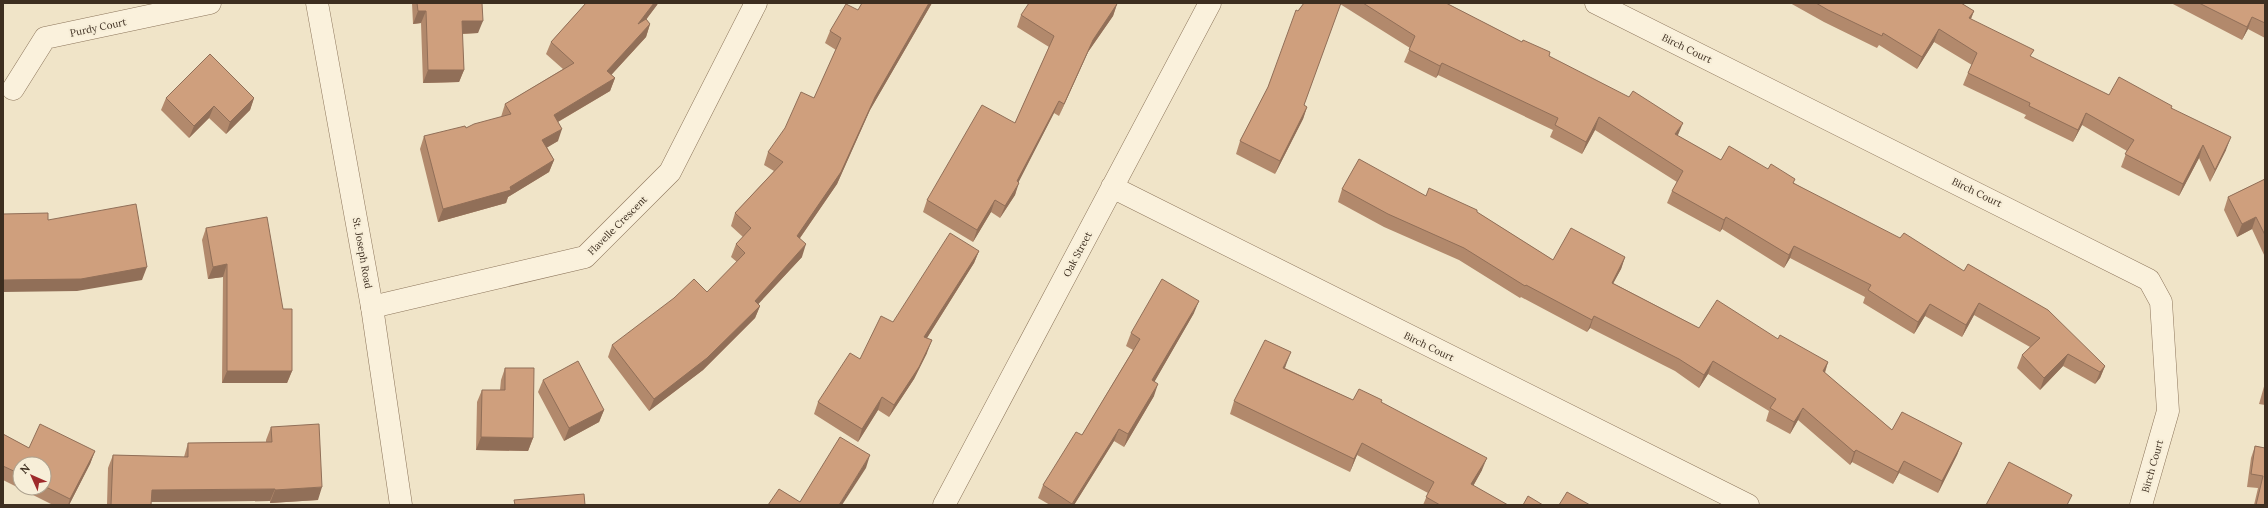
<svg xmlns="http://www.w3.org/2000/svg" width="2268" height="508" viewBox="0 0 2268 508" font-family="Lora,serif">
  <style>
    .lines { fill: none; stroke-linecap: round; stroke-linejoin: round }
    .minor-casing { stroke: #8d765c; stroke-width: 23 }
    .tertiary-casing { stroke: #8d765c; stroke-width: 23 }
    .minor { stroke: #faf1dc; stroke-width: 22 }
    .tertiary { stroke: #faf1dc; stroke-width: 22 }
    .wall { fill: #b2896c; fill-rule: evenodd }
    .shaded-wall { fill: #916f58 }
    .building { fill: #cf9f7d; stroke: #916f58 }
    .labels { text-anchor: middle; stroke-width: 4; stroke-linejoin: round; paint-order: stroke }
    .street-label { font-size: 10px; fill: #3d2e20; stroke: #f7eed8 }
  </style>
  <rect width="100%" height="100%" fill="#f0e4c8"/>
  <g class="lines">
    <defs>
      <path id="minor" d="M1596,3L2149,280L2161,302L2168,411L2141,505
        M13,89L45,38L210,3
        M1112,187L1748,505
        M372,307L585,257L670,172L756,3
        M944,505L1210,3"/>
      <path id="tertiary" d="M317,3L372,307L401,505"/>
    </defs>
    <use href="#minor" class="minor-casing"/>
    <use href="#tertiary" class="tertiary-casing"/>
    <use href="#minor" class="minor"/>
    <use href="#tertiary" class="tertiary"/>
  </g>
  <path class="wall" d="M412,3H482L478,33L462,34L464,70L459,82L423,83L421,23L413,24Z
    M586,3H658L657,5L646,19L650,24L646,37L611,75L615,78L610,91L558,122V141L547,147L554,160L549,172L508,197L506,203L438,222L420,149L424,136L466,128L501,117L505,104L563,69L546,54L551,42Z
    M862,3H932L870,110L837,184L800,238L802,257L758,304L760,306L755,318L703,370L649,411L608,357L612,345L707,292L737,262L731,257L736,244L743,237L731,226L735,213L774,171L764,165L768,152L814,98L836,50L825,43L830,31L858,10Z
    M1304,3H1446L1549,56L1678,136L1721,160L1794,183L2105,366L2100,378L2095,384L2063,366L2040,390L2017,368L2022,355L2030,347L1974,315L1962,337L1925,316L1914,334L1863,303L1865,297L1790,258L1784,268L1722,229L1720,232L1667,203L1672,191L1677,182L1595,130L1582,154L1550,137L1553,130L1438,75L1436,78L1404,62L1410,48L1340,4L1304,105L1307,107L1303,119L1275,174L1236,154L1240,141L1268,87L1298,11Z
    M1790,3H1961L1974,11L1971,19L2031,57L2109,95L2171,108L2226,150L2210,182L2199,158L2179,196L2121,167L2127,151L2082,125L2073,142L2024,118L2026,115L1963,85L1968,73L1972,65L1934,42L1917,69L1879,45L1877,48L1824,22Z
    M2171,3H2265V38L2248,29L2242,40Z
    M1117,4L1113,16L1088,52L1059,116L1054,113L1018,182L1015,195L1000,218L991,212L973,242L923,212L927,200L1015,123L1049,47L1017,27L1021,15Z
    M166,98H254L250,110L226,134L209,118L189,138L161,110Z
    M2265,179V257L2252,229L2237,237L2224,210L2228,197Z
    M1342,189L1426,196L1477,212L1553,260L1625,257L1621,269L1613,283L1699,328L1778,339L1828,362L1825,373L1892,430L1962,443L1957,455L1938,493L1899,473L1893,484L1852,462L1850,465L1798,420L1790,434L1766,421L1769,411L1708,374L1699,388L1675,371L1590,328L1587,332L1521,297L1520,298L1459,260L1384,227L1338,202Z
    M206,228L292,371L287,383H222L223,277L208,279L202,240Z
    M979,251L974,263L927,338V353L914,379L889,417L878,410L858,442L814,414L818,402L860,359L893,322Z
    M1194,313L1154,382V396L1124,447L1114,441L1074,505H1050L1038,498L1043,485L1082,435L1133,350L1126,346L1131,333Z
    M1286,365L1285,368L1353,400L1381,403L1482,470L1473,486L1508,505H1423L1428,493L1357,455L1350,472L1230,414L1234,401Z
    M505,368L533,438L528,451L476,450L477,402L482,390H500L501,380Z
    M543,380L604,410L599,422L564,441L538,392Z
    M2265,383V405L2259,404Z
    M271,427L318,500L270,503V501L151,502V505H107L108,468L113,455L184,457L188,443L266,442V440Z
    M3,434L29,448L95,451L90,464L69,505H53L3,480ZM20,464H44V488H20Z
    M2255,446L2265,448V505H2254L2258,488L2247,487L2251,458Z"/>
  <path class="shaded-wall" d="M654,3H658L657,5L634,36L638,24Z
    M929,3H932L870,110L837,184L793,248L797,236L875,97Z
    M1117,4L1113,16L1088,52L1059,116L1064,104L1093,40Z
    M418,11H426L421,23L413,24Z
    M1974,11L1969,23V18Z
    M2252,17L2248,29L2242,40L2247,27Z
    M462,21H483L478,33L457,34Z
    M650,24L646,37L603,84L607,71Z
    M1939,29L1934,42L1917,69L1922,57Z
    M1442,63L1438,75L1436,78L1440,66Z
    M428,70H464L459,82L423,83Z
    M615,78L610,91L549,127L554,115Z
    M254,98L250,110L226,134L230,122Z
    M1059,101L1054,113L1013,193L1019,183L1015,195L1000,218L1005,206L1017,181Z
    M214,106L209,118L189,138L194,126Z
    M1307,107L1303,119L1275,174L1280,161Z
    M2086,113L2082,125L2073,142L2078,130Z
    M1599,117L1595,130L1582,154L1586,142Z
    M1683,123L1678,135L1671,147L1675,134Z
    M562,129L558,141L538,153L542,140Z
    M2231,137L2226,150L2210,182L2215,170Z
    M2203,145L2199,158L2179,196L2183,184Z
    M554,160L549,172L508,197L506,203L438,222L443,209L510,187Z
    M995,200L991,212L973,242L977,230Z
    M1726,217L1722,229L1720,232L1724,220Z
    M2256,217L2252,229L2237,237L2242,224Z
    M806,244L802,257L750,313L755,301Z
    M1794,246L1790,258L1784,268L1789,255Z
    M979,251L974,263L920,349L924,337Z
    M1625,257L1621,269L1607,295L1612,283Z
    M227,264L223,277L208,279L213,267Z
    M147,267L142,280L77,291L3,292V280Z
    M1199,301L1194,313L1148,393L1152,380Z
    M1979,303L1974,315L1962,337L1966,325Z
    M1930,304L1925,316L1914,334L1918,322Z
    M760,306L755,318L703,370L649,411L654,399Z
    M1594,316L1590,328L1587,332L1592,320Z
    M932,340L927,353L914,379L889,417L894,405Z
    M1291,352L1286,365L1279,380L1283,368Z
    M2068,354L2063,366L2040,390L2044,378Z
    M1713,361L1708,374L1699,388L1704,375Z
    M1828,362L1824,374L1823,371Z
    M2105,366L2100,378L2095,384L2100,372Z
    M227,371H292L287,383H222Z
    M1158,384L1154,396L1124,447L1128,434Z
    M882,397L878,410L858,442L862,429Z
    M1803,408L1798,420L1790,434L1794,422Z
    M604,410L599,422L564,441L569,428Z
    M1119,429L1114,441L1074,505H1072Z
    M481,437L533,438L528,451L476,450Z
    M1362,443L1357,455L1350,472L1354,459Z
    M1962,443L1957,455L1938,493L1942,481Z
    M1856,450L1852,462L1850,465L1854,452Z
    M95,451L90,464L69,505H68L70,499Z
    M870,455L866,468L842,505H839Z
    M1487,458L1482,470L1467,497L1471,484Z
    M1904,461L1899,473L1893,484L1898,472Z
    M322,487L318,500L270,503L275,490Z
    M275,489L270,501L147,502L152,490Z"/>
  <path class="building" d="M417,3H482L483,21H462L464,70H428L426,11H418Z
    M586,3H654L638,24L646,19L650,24L607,71L615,78L554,115L562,129L542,140L554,160L510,187L511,190L443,209L424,136L465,126L466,128L474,124L511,114L505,104L574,63L551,42Z
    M862,3H929L875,97L841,172L797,236L806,244L755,301L760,306L707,358L654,399L612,345L674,298L694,279L707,292L745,253L736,244L751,228L735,213L783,162L768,152L785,128L801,92L814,98L841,38L830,31L846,4L858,10Z
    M1029,3H1116L1117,4L1093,40L1064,104L1059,101L1017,181L1019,183L1005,206L995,200L977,230L927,200L982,105L1015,123L1054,36L1021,15Z
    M1304,3H1341L1304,105L1307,107L1280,161L1240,141L1268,87L1296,10L1298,11Z
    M1363,3H1446L1522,42L1523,40L1550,52L1549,56L1629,97L1633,91L1683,123L1675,134L1721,160L1729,146L1768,169L1771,164L1795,179L1793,183L1900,238L1904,233L1964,271L1968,264L2048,310L2105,366L2100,372L2068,354L2044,378L2022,355L2040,338L1979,303L1966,325L1930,304L1918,322L1868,290L1871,285L1794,246L1789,255L1726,217L1724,220L1672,191L1683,171L1599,117L1586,142L1555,125L1558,118L1442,63L1440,66L1409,50L1415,36Z
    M1816,3H1961L1974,11L1969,18L2034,50L2030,56L2109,95L2119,77L2172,106L2171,108L2231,137L2215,170L2203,145L2183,184L2125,154L2134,140L2086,113L2078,130L2029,106L2030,103L1968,73L1977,53L1939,29L1922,57L1883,33L1882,36L1828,10Z
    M2199,3H2265V23L2252,17L2247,27Z
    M210,54L254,98L230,122L214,106L194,126L166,98Z
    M1359,159L1426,196L1429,188L1477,210V212L1553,260L1571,228L1625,257L1612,283L1699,328L1717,300L1778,339L1780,335L1828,362L1823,371L1892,430L1902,412L1962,443L1942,481L1904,461L1898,472L1856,450L1854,452L1803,408L1794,422L1770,408L1776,399L1713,361L1704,375L1679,359L1594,316L1592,320L1526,285L1525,286L1464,248L1388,214L1342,189Z
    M2265,179V235L2256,217L2242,224L2228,197Z
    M136,204L147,267L81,279L3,280V214L48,213V220Z
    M267,217L283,309H292V371H227V264L213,267L206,228Z
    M950,233L979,251L924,337L932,340L919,367L894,405L882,397L862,429L818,402L850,353L860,359L881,316L893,322Z
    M1162,279L1199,301L1152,380L1158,384L1128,434L1119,429L1072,504L1043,485L1076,432L1082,435L1140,339L1131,333Z
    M1265,340L1291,352L1283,368L1353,400L1359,389L1382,400L1381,402L1487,458L1471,484L1508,505H1440L1426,497L1434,482L1362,443L1354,459L1234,401Z
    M578,361L604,410L569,428L543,380Z
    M505,368H534L533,438L481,437L482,390H505Z
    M40,424L95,451L70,499L44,486V464H20V474L3,466V434L29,448Z
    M319,424L322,487L275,490V489L152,490L151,505H111L113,455L188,457V443L272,442L271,427Z
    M840,437L870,455L839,505H768L779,489L800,502Z
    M2255,446L2265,448V505H2256L2263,476L2251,474Z
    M2009,462L2072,495L2067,505H1986Z
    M1567,492L1590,505H1559Z
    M584,494L585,505H515L514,500Z
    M1528,496L1543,505H1523Z"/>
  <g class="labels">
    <g class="street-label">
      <text transform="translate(98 27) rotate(-12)" y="4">Purdy Court</text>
      <text transform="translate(1687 48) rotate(26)" y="4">Birch Court</text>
      <text transform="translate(1977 192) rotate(26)" y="4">Birch Court</text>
      <text transform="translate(617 225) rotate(-45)" y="4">Flavelle Crescent</text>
      <text transform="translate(363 253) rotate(80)" y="4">St. Joseph Road</text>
      <text transform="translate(1077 254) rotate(-62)" y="4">Oak Street</text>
      <text transform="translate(1429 346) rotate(26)" y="4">Birch Court</text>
      <text transform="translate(2152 466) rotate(-74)" y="4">Birch Court</text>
    </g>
  </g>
  <rect width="2268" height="508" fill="none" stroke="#3d2e20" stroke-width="8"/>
  <g transform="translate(32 476) rotate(315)"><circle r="19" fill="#f7eed8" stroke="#ada18e"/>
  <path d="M0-3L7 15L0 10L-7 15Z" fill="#9e2a2b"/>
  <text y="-6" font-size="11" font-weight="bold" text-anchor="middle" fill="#3d2e20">N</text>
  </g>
</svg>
